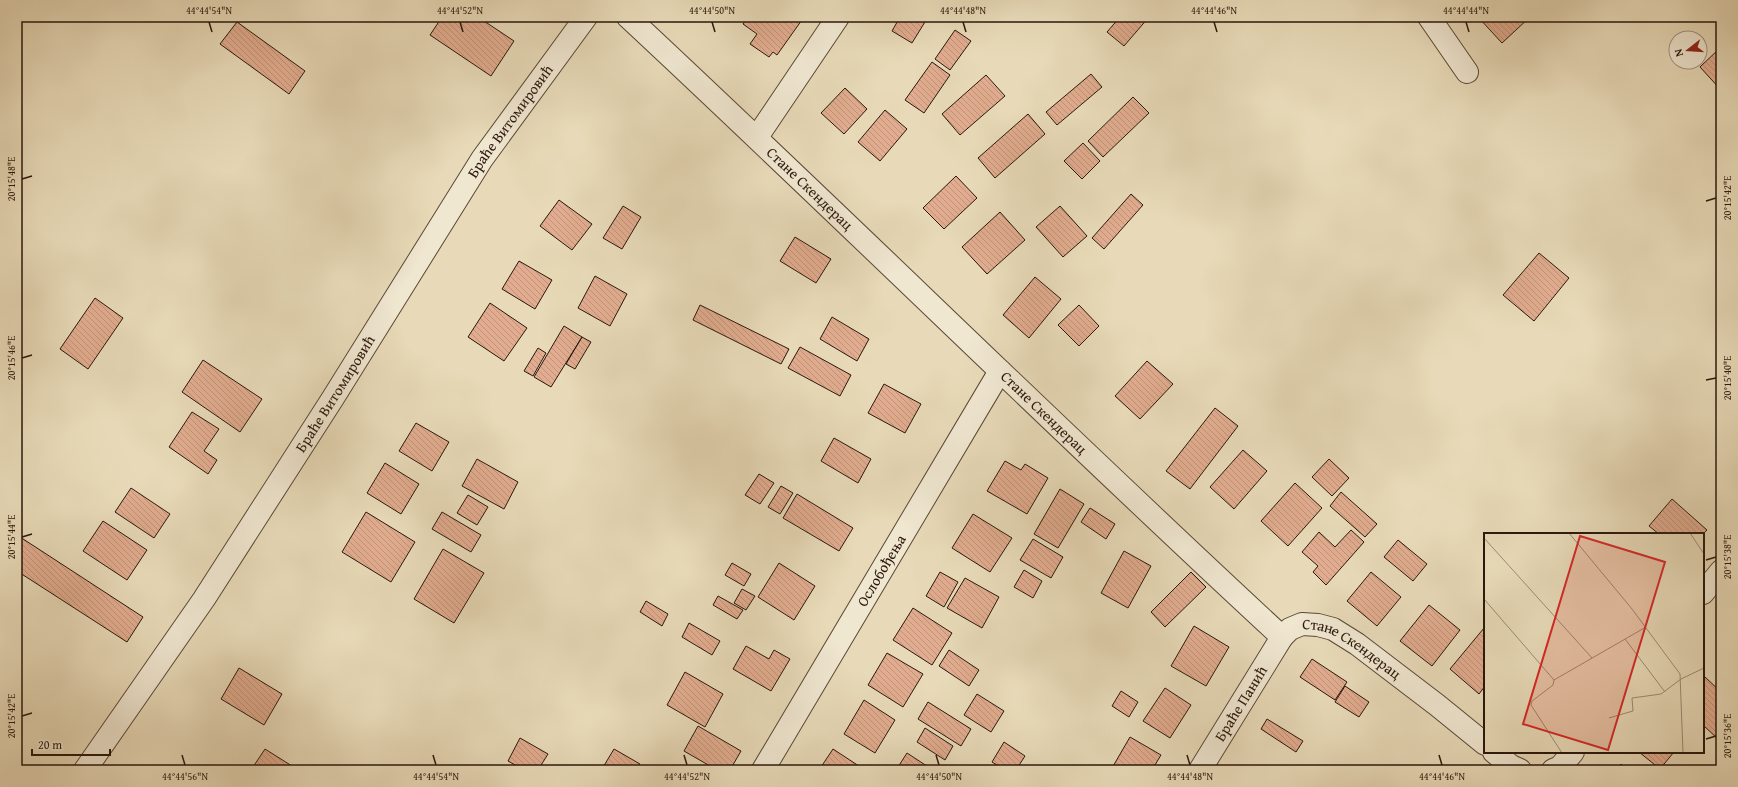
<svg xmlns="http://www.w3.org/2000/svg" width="1738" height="787" viewBox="0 0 1738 787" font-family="'Gentium Book Plus',serif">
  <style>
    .building { fill: url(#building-back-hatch); stroke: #2a170b }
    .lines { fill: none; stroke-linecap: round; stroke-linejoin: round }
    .street-casing { stroke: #5a4836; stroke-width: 24 }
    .street { stroke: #f0e7d1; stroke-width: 22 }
    .ticks { fill: none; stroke: #2a170b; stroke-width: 1.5 }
    .labels { text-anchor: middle; stroke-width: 3; stroke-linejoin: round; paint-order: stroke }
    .street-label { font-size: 15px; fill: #2a170b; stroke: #f0e7d1 }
    .inset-road { fill: none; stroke: #9c8c73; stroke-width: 1 }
    .view { fill: #d62828; fill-opacity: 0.15; stroke: #d62828; stroke-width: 2 }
    .inset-edge { fill: none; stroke: #2a170b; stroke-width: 2 }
    .neatline { fill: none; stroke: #2a170b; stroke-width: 1.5 }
    .ticks-label { font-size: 10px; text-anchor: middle; fill: #2a170b }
  </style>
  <defs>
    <pattern id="building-back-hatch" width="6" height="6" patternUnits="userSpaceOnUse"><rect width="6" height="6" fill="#e1ac8f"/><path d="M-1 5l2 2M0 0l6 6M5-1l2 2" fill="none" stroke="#c1937a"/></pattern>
  </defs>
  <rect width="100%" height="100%" fill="#e8dab8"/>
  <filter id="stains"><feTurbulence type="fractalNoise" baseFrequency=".005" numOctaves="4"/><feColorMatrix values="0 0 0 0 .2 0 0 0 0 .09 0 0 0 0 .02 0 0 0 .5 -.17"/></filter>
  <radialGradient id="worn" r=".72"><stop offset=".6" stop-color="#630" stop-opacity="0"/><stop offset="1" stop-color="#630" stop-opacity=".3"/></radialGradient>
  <path class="building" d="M442,17H478L514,41L491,76L430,35Z
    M748,17H804L777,55L773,52L769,57L750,44L757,34L743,24Z
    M900,17H928L912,43L892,31Z
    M1120,17H1149L1124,46L1107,32Z
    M1478,17H1530L1502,43Z
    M237,22L305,71L289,94L220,44Z
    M955,30L971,41L950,70L935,59Z
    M1721,47V90L1700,67Z
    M932,62L950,75L924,113L905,100Z
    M1091,74L1102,87L1057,125L1046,112Z
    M986,75L1005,96L960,135L942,114Z
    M845,88L867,109L844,134L821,113Z
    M1133,97L1149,113L1103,157L1088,141Z
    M885,110L907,129L880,161L858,142Z
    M1028,114L1045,134L995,178L978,158Z
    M1083,143L1100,161L1082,179L1064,161Z
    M956,176L977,198L944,229L923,208Z
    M1131,194L1143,205L1104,249L1092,238Z
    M559,200L592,224L572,250L540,226Z
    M623,206L641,217L622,249L603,238Z
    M1060,206L1087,236L1063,257L1036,227Z
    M1000,212L1025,240L987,274L962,247Z
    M795,237L831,259L816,283L780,261Z
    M1539,253L1569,278L1534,321L1503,295Z
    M519,261L552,280L535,309L502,289Z
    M595,276L627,294L610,326L578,308Z
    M1035,277L1061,299L1029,338L1003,315Z
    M95,298L123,318L88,369L60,349Z
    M490,303L527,328L504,361L468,337Z
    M700,305L789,349L781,364L693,320Z
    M1079,305L1099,326L1079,346L1058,325Z
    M832,317L869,339L857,361L820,339Z
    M564,326L582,337L551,387L534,377Z
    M582,337L591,342L575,369L566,364Z
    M800,347L851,375L840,396L788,368Z
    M538,348L546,353L533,376L524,371Z
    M203,360L262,399L240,432L182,392Z
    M1147,361L1173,384L1140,419L1115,396Z
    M884,384L921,404L905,433L868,413Z
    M1215,408L1238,426L1190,489L1166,471Z
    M192,412L219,429L204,451L217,460L208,474L169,447Z
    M416,423L449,442L432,471L399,451Z
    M834,438L871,459L858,483L821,461Z
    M1243,450L1267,471L1234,509L1210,487Z
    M477,459L518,482L504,509L462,486Z
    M1329,459L1349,478L1332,496L1312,477Z
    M1005,461L1021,470L1025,464L1048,478L1027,514L987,491Z
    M385,463L419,484L401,514L367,493Z
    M759,474L774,483L760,504L745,495Z
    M1295,483L1322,508L1288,546L1261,521Z
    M781,486L793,493L780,514L768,507Z
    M131,488L170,514L154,538L115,512Z
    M1060,489L1084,504L1058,548L1034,534Z
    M1341,492L1377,524L1365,537L1330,506Z
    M797,494L853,528L839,551L783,518Z
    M468,495L488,507L477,525L457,513Z
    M1672,499L1707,530L1703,534H1659L1649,526Z
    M1090,508L1115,524L1106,539L1081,522Z
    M366,512L415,542L391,582L342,552Z
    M442,512L481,535L471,552L432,529Z
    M973,514L1012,538L990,572L952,548Z
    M103,521L147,550L127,580L83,551Z
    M1351,530L1364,542L1326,585L1313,572L1318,566L1302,552L1319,532L1335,547Z
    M17,535L143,617L127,642L17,571Z
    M1033,539L1063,557L1051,578L1020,560Z
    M1398,540L1427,564L1413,581L1384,557Z
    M443,549L484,573L454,623L414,599Z
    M1124,551L1151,566L1128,608L1101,593Z
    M732,563L751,574L744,586L725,575Z
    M779,563L815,586L794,620L758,597Z
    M1024,570L1042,581L1033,598L1014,587Z
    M940,572L958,582L944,607L926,596Z
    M1191,572L1206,587L1165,627L1151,612Z
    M1371,572L1401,597L1377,626L1347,601Z
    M965,578L999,597L982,628L947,608Z
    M742,589L755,596L746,610L734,603Z
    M718,596L743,610L737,619L713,605Z
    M646,601L668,614L662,626L640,612Z
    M1429,605L1460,630L1432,666L1400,641Z
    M913,608L952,633L932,665L893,640Z
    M689,623L720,641L712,655L682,637Z
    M1194,626L1229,647L1206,686L1171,666Z
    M1484,628L1485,686L1479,694L1450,669Z
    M746,646L769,659L774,650L790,659L771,691L733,669Z
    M949,650L979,670L969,686L939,666Z
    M887,653L923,674L903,707L868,685Z
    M1312,659L1347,682L1335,700L1300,677Z
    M239,668L282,694L264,725L221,699Z
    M685,672L723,694L705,727L667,705Z
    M1705,677L1721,692V736L1718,739L1703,725V679Z
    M1345,686L1369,702L1359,717L1335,702Z
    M1165,688L1191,705L1170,738L1143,721Z
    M1121,691L1138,702L1129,717L1112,706Z
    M977,694L1004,711L991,732L964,715Z
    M864,700L895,720L875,753L844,734Z
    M928,702L971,729L961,746L918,719Z
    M1267,719L1303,741L1296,752L1261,729Z
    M698,726L741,751L730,770H717L684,751Z
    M925,728L953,746L945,760L917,742Z
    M1130,737L1161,755L1152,770H1116L1112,768Z
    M520,738L548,754L538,770H524L508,761Z
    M1004,742L1025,756L1016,770H1005L992,762Z
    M265,749L292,766L289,770H251Z
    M614,749L640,764L636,770L602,769Z
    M833,749L865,770H819Z
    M1639,752H1674L1660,769Z
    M907,753L933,770H902L898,767Z
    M1621,764L1627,770H1616Z"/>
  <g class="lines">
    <defs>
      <g id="street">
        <path id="s1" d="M628,17C848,222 1061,433 1282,637L1290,629L1302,624L1318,625L1333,629L1357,644L1437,705L1485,744"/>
        <path d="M1429,17L1467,72"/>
        <path d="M757,137L838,17"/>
        <path d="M1703,593L1721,571"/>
        <path d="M1494,752L1511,766L1520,770"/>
        <path id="s2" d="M85,770L204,599L333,398L482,159L586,17"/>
        <path id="s3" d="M763,770L1000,371"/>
        <path id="s4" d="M1200,770L1282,637"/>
        <path d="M1553,770L1560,767L1573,752"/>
      </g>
    </defs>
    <use href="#street" class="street-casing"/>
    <use href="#street" class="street"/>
  </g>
  <path class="ticks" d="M209,22L212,32M460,22L463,32M712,22L715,32M963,22L966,32M1214,22L1217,32M1466,22L1469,32M22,179L32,176M1706,201L1716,198M22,358L32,355M1706,380L1716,378M22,537L32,534M1706,560L1716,557M22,716L32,713M1706,739L1716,736M182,755L185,765M433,755L436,765M684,755L687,765M936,755L939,765M1187,755L1190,765M1439,755L1442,765"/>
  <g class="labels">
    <g class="street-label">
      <text dy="5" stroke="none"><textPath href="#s2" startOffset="776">Браће Витомировић</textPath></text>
      <text dy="5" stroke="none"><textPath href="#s1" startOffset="250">Стане Скендерац</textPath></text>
      <text dy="5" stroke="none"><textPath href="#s2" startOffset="452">Браће Витомировић</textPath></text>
      <text dy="5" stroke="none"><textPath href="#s1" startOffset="574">Стане Скендерац</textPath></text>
      <text dy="5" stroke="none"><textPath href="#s3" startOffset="232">Ослобођења</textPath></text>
      <text dy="5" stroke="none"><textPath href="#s1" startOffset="982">Стане Скендерац</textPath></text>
      <text dy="5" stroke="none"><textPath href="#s4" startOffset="78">Браће Панић</textPath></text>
    </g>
  </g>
  <g transform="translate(1484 533)">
    <rect width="220" height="220" fill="#e8dab8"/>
    <path class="inset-road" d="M85,0L148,76L196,141L199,220M206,0L220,21M0,5L108,125M0,66L70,147M141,106L181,159M125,185L149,178L148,165L177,161L197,146L220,135M78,220L47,172L48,168L69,152L70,147L162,94"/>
    <path class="view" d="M96,3L181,29L124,217L39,191Z"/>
    <rect width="220" height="220" class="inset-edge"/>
  </g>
  <rect width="1738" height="787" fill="none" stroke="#e8dab8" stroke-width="44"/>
  <g transform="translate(1688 50) rotate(253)"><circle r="19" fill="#f0e7d1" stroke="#a19482"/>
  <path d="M0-3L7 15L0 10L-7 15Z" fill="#8f2418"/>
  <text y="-6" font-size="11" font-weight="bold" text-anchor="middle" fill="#2a170b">N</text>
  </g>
  <path d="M32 749v6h78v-6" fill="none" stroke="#2a170b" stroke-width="2"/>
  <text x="38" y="749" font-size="12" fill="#2a170b" stroke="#f0e7d1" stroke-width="3" paint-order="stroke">20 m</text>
  <rect x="22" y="22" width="1694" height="743" class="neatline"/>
  <g class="ticks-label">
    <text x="209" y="14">44°44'54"N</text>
    <text x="460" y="14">44°44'52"N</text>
    <text x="712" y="14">44°44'50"N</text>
    <text x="963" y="14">44°44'48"N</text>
    <text x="1214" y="14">44°44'46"N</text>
    <text x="1466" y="14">44°44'44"N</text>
    <text transform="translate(11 179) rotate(-90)" y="4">20°15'48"E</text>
    <text transform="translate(1727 198) rotate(-90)" y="4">20°15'42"E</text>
    <text transform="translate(11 358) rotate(-90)" y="4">20°15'46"E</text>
    <text transform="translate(1727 378) rotate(-90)" y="4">20°15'40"E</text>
    <text transform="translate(11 537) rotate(-90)" y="4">20°15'44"E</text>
    <text transform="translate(1727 557) rotate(-90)" y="4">20°15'38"E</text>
    <text transform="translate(11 716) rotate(-90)" y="4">20°15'42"E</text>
    <text transform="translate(1727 736) rotate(-90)" y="4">20°15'36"E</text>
    <text x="185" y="780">44°44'56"N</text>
    <text x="436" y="780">44°44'54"N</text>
    <text x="687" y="780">44°44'52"N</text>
    <text x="939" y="780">44°44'50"N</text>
    <text x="1190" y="780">44°44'48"N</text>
    <text x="1442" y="780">44°44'46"N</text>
  </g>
  <rect width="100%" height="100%" filter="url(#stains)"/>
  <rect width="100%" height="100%" fill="url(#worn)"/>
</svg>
